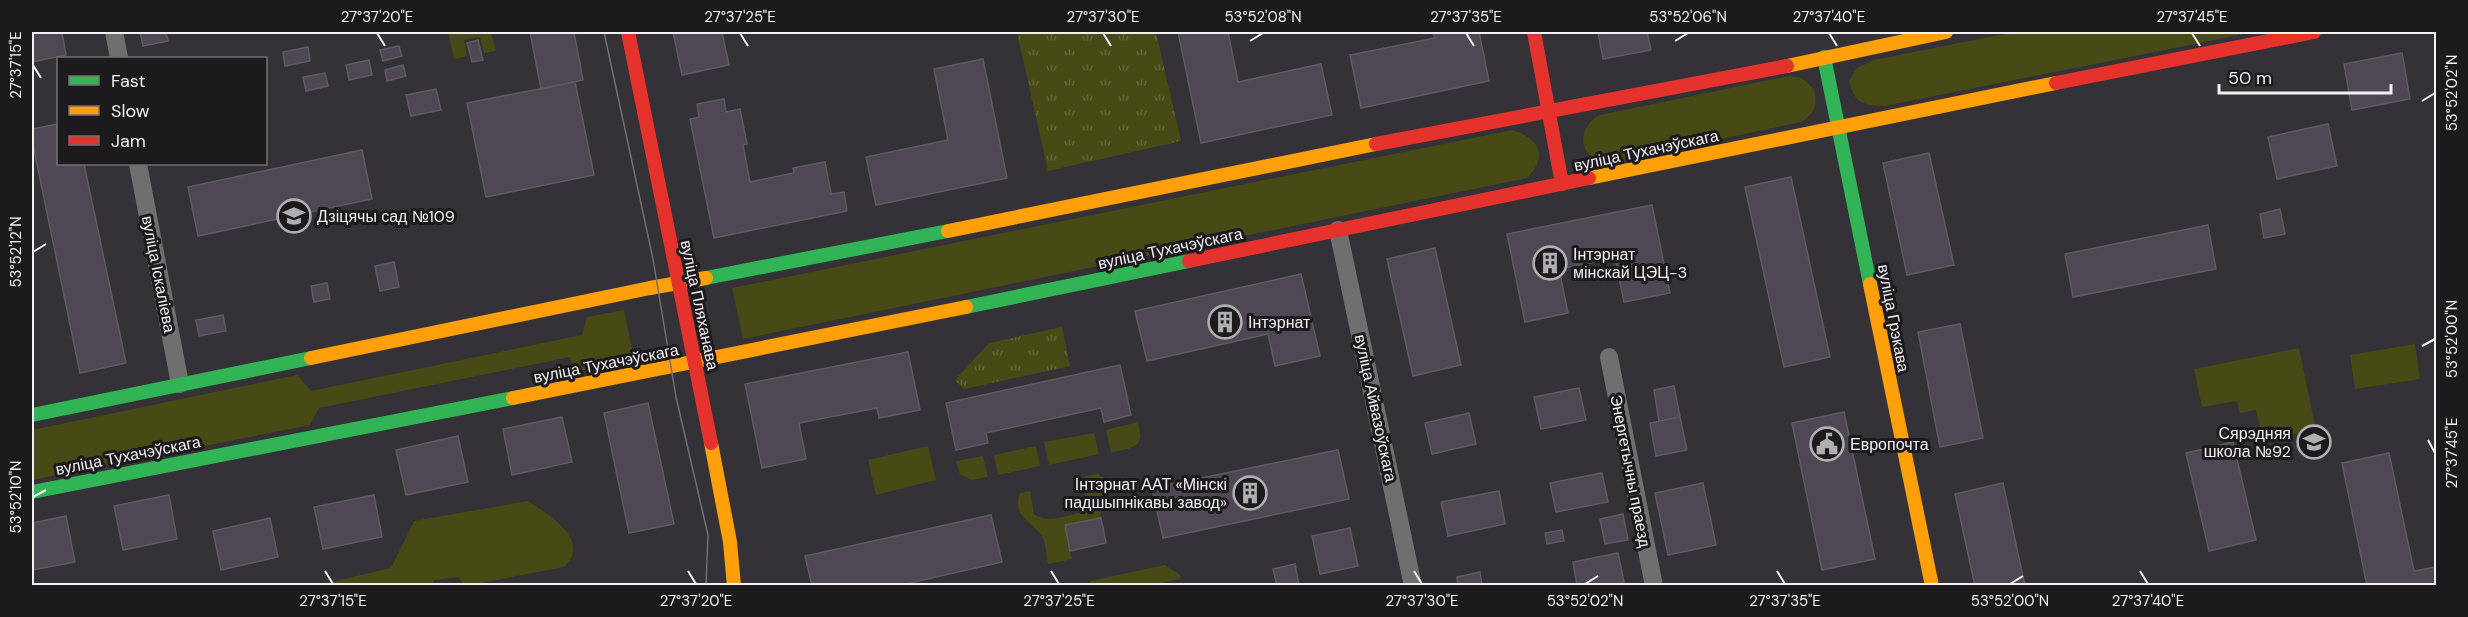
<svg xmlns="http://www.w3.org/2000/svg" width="2468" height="617" viewBox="0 0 2468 617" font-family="'DM Sans',sans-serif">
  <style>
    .grass { fill: #484a15 }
    .park { fill: url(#park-tufts) }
    .building { fill: #504755; stroke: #5d5b5f; stroke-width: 1.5 }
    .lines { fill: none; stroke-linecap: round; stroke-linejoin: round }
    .street { stroke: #706f70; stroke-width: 18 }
    .fast { stroke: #30b455; stroke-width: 14 }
    .slow { stroke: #ff9f0a; stroke-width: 14 }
    .jam { stroke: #e5322d; stroke-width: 14 }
    .tram { stroke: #706f71; stroke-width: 1.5 }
    .ticks { fill: none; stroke: #f3f0f4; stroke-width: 2 }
    .labels { text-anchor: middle; stroke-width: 6; stroke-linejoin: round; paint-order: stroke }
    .street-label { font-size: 16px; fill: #f3f0f4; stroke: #1c1a1d }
    .poi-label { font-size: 16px; fill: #f3f0f4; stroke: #1c1a1d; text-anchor: start }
    .neatline { fill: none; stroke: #f3f0f4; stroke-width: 2 }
    .ticks-label { font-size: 15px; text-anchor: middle; fill: #f3f0f4 }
  </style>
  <defs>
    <pattern id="park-tufts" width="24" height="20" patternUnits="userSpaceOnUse" patternTransform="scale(1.5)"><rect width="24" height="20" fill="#484a15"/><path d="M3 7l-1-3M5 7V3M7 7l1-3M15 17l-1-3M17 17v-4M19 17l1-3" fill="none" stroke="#636438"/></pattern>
  </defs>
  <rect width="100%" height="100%" fill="#343236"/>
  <path class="grass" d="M448,32H491L496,51L484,53L480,37L464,40L467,56L454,59Z
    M2014,32H2254L1884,106C1863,105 1855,104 1849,81L1857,68L1874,60Z
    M1789,76L1802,78L1814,89C1818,106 1815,113 1801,122L1611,162C1607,161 1600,162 1597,160C1575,150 1582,123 1600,115Z
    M1512,130C1540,139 1549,155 1527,178L743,339L732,288Z
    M624,310L634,360L574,372L570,357L319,408L310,425L32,480V430L297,375L311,391L582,335L587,317Z
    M2415,344L2420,379L2355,389L2350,355Z
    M2299,348L2316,430L2274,438L2272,425L2260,428L2256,410L2240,413L2237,401L2202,407L2194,369Z
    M1138,422C1145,449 1134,447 1111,453L1106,430Z
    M1094,433L1099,454L1049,465L1044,442Z
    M928,446L936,480L876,495L868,460Z
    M1036,446L1040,466L998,475L994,455Z
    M983,456L988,477L971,480L960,474L956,461Z
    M1098,474L1107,481C1110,502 1098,503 1101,518L1065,525L1072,559L1048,564C1046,556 1046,543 1042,536C1033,522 1011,517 1020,493L1030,491L1034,514C1048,525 1072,514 1088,510L1082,485L1085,476Z
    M528,501C547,513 593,541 564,567L471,585H464L458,577L434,580L432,585H319L391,568L414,521Z
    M1165,565L1180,575L1181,579L1150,585H1091L1090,581Z"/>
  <path class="park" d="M1017,32H1156L1181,141L1048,171Z
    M1062,327L1070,366L964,389L955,380L989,343Z"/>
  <path class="building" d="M32,32H62L66,55L32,62Z
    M140,32H166L168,41L143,46Z
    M530,32H574L583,80L541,89Z
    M673,32H722L729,65L682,75Z
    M1178,32H1228L1238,82L1321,64L1332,115L1201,143Z
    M1433,32H1479L1489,81L1361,108L1350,55L1435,38Z
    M1598,32H1647L1651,50L1603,59Z
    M478,40L483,60L472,62L467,43Z
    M399,46L402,56L383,61L380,50Z
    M308,47L310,61L285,66L283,52Z
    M2402,53L2410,99L2352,110L2344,64Z
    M983,59L1007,178L876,205L866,157L948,140L934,69Z
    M369,60L372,75L349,80L346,65Z
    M403,65L406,76L387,81L385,70Z
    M325,73L328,86L306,91L303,77Z
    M575,82L594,175L486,197L467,103Z
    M436,89L441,110L411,116L406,95Z
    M724,99L726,112L740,109L747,144L743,145L750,182L794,173L793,168L825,162L831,194L844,192L847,211L714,238L690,119L699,117L697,104Z
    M58,124V164H84L126,363L80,373L32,140V129Z
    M2328,124L2337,166L2277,179L2268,137Z
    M362,150L372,199L198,236L188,187Z
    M1929,153L1954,265L1907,275L1883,163Z
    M1791,177L1830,357L1784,367L1745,187Z
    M1652,205L1670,293L1624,302L1615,258L1559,269L1568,313L1525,322L1507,234Z
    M2280,209L2285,234L2264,238L2260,214Z
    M2208,225L2216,269L2073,297L2065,254Z
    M1435,248L1461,365L1413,376L1387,259Z
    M394,262L399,287L380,291L375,266Z
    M1301,274L1320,356L1275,366L1268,334L1147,361L1135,311Z
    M327,283L330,299L314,302L311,286Z
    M223,315L226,331L199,336L196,320Z
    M1960,324L1983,438L1940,447L1918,332Z
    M908,352L920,410L879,418L877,408L799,423L806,459L762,468L745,384Z
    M1120,365L1131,415L1104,422L1101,408L986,433L988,443L956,450L946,403Z
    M1674,386L1680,417L1659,421L1654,390Z
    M1579,388L1586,420L1541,429L1534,397Z
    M648,403L674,524L629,533L604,413Z
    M1844,412L1875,559L1822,570L1792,423Z
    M1469,413L1476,444L1432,454L1425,423Z
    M562,417L572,462L512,475L503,429Z
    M1680,417L1687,450L1656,456L1650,423Z
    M458,436L468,482L406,495L396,450Z
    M2233,442L2256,540L2209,551L2186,453Z
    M1338,450L1349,499L1163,538L1152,488Z
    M2389,453L2414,571L2436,567V586H2367L2342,463Z
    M1602,473L1608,502L1556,512L1550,483Z
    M1703,483L1716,545L1668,555L1655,493Z
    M2003,483L2025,586H1975L1955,494Z
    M1499,491L1505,524L1448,536L1441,502Z
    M169,495L177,539L123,550L114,506Z
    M374,495L382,537L323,549L314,507Z
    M1623,514L1628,540L1605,544L1600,519Z
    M991,515L1002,562L897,586H812L805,556Z
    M66,516L75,562L32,570V523Z
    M270,518L278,557L221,570L213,531Z
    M1101,518L1106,543L1070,551L1065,525Z
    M1350,528L1358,566L1320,574L1312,536Z
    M1562,530L1564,541L1547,544L1545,533Z
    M1618,553L1624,582L1608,586H1577L1573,562Z
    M1295,564L1299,586H1277L1273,569Z
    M1480,572L1482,586H1458L1457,577Z"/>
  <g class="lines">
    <path class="street" d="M114,32L119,58
      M138,164L180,384
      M1338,230L1413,586
      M1609,357L1654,586"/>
    <path class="fast" d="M1824,57L1870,284
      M706,278L948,231
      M966,307L1189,261
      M32,415L311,358
      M32,492L513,398"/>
    <path class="slow" d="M1787,66L1946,32
      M1589,178L2056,83
      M948,231L1376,144
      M1870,284L1932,586
      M311,358L650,288L706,278
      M513,398L966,307
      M711,443L730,542L734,586"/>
    <path class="jam" d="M628,32L711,443
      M1534,32L1562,184
      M2056,83L2314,32
      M1376,144L1787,66
      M1189,261L1589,178"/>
    <path class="tram" d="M604,32L653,259L676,397L708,535L706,586"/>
  </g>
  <path class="ticks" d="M377,33L385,46M740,33L748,46M1103,33L1111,46M1466,33L1474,46M1829,33L1837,46M2192,33L2200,46M1250,41L1263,33M1675,41L1688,33M33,65L41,78M2422,101L2435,93M33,252L46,244M2422,346L2435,339M2428,440L2435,453M33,497L46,490M325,571L333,584M688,571L696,584M1051,571L1059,584M1414,571L1422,584M1777,571L1785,584M2140,571L2148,584M1585,584L1598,576M2010,584L2023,576"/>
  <defs>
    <symbol id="school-ring" viewBox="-11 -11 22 22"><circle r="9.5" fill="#1c1a1d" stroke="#b0aeb2" stroke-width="1.5"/><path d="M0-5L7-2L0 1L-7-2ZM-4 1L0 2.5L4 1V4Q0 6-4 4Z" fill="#b0aeb2"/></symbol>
    <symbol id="building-ring" viewBox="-11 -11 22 22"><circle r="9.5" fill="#1c1a1d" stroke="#b0aeb2" stroke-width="1.5"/><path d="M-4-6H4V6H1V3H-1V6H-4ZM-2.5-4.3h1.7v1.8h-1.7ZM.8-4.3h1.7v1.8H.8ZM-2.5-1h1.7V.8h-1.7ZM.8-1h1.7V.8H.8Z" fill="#b0aeb2"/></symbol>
    <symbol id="civic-ring" viewBox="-11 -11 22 22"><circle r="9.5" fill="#1c1a1d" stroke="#b0aeb2" stroke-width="1.5"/><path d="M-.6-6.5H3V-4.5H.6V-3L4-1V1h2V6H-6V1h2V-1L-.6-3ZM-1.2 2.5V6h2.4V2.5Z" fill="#b0aeb2"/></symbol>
  </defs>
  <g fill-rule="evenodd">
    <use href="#school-ring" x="275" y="197" width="38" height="38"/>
    <use href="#building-ring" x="1531" y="244" width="38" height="38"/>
    <use href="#building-ring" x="1206" y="303" width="38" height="38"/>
    <use href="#school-ring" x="2295" y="423" width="38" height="38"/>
    <use href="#civic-ring" x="1808" y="425" width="38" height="38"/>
    <use href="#building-ring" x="1231" y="474" width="38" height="38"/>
  </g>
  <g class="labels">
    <g class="street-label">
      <text transform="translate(1646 150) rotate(-12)" y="6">вуліца Тухачэўскага</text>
      <text transform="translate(1170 248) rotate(-12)" y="6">вуліца Тухачэўскага</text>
      <text transform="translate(159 274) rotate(79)" y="6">вуліца Іскаліева</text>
      <text transform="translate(700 305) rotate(78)" y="6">вуліца Пляханава</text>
      <text transform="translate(1894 318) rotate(79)" y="6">вуліца Грэкава</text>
      <text transform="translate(606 363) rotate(-11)" y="6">вуліца Тухачэўскага</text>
      <text transform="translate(1376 408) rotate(78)" y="6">вуліца Айвазоўскага</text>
      <text transform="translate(128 455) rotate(-11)" y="6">вуліца Тухачэўскага</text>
      <text transform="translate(1631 471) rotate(79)" y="6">Энергетычны праезд</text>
    </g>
    <g class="poi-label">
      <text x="317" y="222">Дзіцячы сад №109</text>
      <text x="1573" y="260">Інтэрнат<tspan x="1573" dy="18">мінскай ЦЭЦ-3</tspan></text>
      <text x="1248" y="328">Інтэрнат</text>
      <text x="2291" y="439" text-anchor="end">Сярэдняя<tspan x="2291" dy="18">школа №92</tspan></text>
      <text x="1850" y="450">Европочта</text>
      <text x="1227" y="490" text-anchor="end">Інтэрнат ААТ «Мінскі<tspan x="1227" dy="18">падшыпнікавы завод»</tspan></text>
    </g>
  </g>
  <rect width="2468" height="617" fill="none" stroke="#1c1a1d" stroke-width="66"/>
  <rect x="57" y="57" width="210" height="108" fill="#1c1a1d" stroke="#727073" stroke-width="1.5"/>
  <rect x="69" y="76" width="30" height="9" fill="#30b455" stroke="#727073" stroke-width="1.5"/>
  <text x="111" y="87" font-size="18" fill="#f3f0f4">Fast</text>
  <rect x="69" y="106" width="30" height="9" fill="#ff9f0a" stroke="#727073" stroke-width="1.5"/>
  <text x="111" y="117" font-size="18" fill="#f3f0f4">Slow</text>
  <rect x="69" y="136" width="30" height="9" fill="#e5322d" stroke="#727073" stroke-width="1.5"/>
  <text x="111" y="147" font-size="18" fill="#f3f0f4">Jam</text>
  <path d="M2219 84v9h172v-9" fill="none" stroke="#f3f0f4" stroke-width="3"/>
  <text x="2228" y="84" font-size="18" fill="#f3f0f4" stroke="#1c1a1d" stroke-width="4.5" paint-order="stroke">50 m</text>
  <rect x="33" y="33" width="2402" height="551" class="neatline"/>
  <g class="ticks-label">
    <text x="377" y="22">27°37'20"E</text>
    <text x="740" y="22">27°37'25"E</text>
    <text x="1103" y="22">27°37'30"E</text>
    <text x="1263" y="22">53°52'08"N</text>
    <text x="1466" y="22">27°37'35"E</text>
    <text x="1688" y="22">53°52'06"N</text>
    <text x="1829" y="22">27°37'40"E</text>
    <text x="2192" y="22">27°37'45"E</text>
    <text transform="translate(16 65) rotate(-90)" y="5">27°37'15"E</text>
    <text transform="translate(2452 93) rotate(-90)" y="5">53°52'02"N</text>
    <text transform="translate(16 252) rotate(-90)" y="5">53°52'12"N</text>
    <text transform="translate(2452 339) rotate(-90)" y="5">53°52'00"N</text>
    <text transform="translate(2452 453) rotate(-90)" y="5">27°37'45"E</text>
    <text transform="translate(16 497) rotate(-90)" y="5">53°52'10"N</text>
    <text x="333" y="606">27°37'15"E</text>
    <text x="696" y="606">27°37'20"E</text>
    <text x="1059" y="606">27°37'25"E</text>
    <text x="1422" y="606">27°37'30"E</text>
    <text x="1585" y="606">53°52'02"N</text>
    <text x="1785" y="606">27°37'35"E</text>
    <text x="2010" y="606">53°52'00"N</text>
    <text x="2148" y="606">27°37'40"E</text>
  </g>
</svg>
